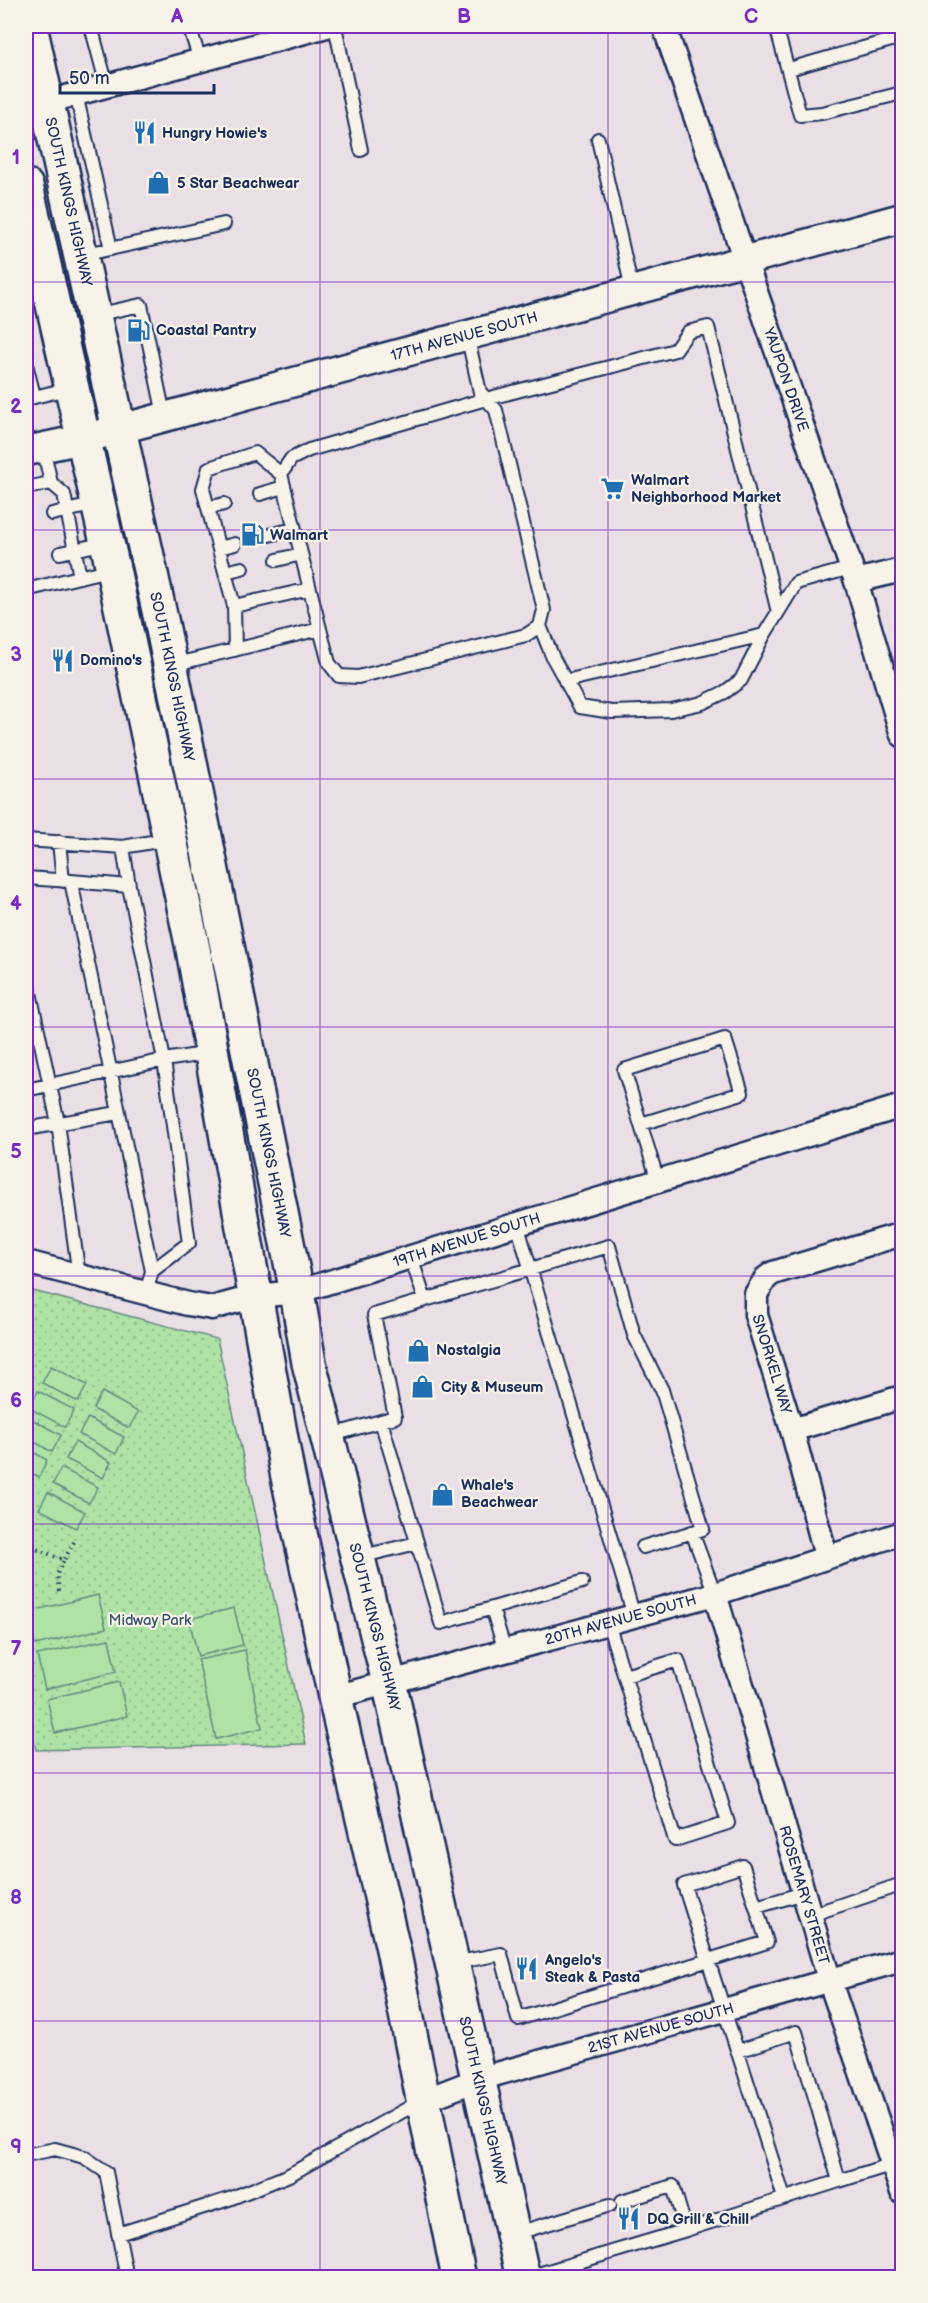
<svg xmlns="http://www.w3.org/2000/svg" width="928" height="2303" viewBox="0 0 928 2303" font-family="'Balsamiq Sans',sans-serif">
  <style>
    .park { fill: url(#park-dots); stroke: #648982; stroke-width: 1.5 }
    .pitch { fill: #aee3a5; stroke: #648982; stroke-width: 1.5 }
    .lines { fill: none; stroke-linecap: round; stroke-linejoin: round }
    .service-casing { stroke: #1b2f5e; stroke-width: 16 }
    .minor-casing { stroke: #1b2f5e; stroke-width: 27 }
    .tertiary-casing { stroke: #1b2f5e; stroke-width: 33 }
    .primary-casing { stroke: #1b2f5e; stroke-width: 38 }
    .path { stroke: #1b2f5e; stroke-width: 4; stroke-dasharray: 1.5 4.5; stroke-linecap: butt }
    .service { stroke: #f7f3e8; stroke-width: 12 }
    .minor { stroke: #f7f3e8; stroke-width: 22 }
    .tertiary { stroke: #f7f3e8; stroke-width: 28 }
    .primary { stroke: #f7f3e8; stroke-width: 33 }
    .grid { fill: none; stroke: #7b2cbf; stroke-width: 1.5; stroke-opacity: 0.55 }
    .labels { text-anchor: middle; stroke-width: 4.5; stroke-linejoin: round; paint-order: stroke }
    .poi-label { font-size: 15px; font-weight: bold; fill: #1b2f5e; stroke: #f7f3e8; text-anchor: start }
    .street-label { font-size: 15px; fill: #1b2f5e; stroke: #f7f3e8 }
    .park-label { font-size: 15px; fill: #38536c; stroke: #f7f3e8 }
    .neatline { fill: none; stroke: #7b2cbf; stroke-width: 2 }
    .grid-label { font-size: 20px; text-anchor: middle; font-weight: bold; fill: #7b2cbf }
  </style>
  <defs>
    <pattern id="park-dots" width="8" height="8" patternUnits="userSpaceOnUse" patternTransform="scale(1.5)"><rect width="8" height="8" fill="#aee3a5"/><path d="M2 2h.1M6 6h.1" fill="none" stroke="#95c390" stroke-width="1.8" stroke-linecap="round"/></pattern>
  </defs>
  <rect width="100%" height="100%" fill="#eadfe5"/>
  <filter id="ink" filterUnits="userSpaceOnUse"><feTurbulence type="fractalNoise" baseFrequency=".0167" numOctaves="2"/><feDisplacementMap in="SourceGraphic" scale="12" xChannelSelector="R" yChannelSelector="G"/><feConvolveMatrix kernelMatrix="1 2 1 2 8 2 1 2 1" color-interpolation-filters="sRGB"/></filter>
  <g filter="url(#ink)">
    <path class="park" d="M26,1289L217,1339L306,1744L36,1750L26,1705Z"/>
    <path class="pitch" d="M51,1366L87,1385L78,1402L42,1383Z
      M38,1391L74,1410L65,1427L29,1408Z
      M102,1392L138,1412L129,1428L93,1409Z
      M26,1416L61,1435L52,1452L26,1437Z
      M88,1418L124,1437L116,1454L79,1434Z
      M75,1442L111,1462L103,1478L66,1459Z
      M26,1448L47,1460L39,1477L26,1470Z
      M61,1468L98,1487L89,1503L53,1484Z
      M48,1492L85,1512L76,1528L39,1509Z
      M98,1595L106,1628L35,1645L27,1612Z
      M234,1608L243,1645L198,1656L189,1619Z
      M109,1639L116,1672L45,1689L37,1655Z
      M245,1650L262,1728L216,1739L198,1660Z
      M119,1682L127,1716L55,1733L47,1699Z"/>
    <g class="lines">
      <defs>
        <path id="service" d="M91,26L107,86
          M189,26L200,60
          M335,26L361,150
          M776,26L800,115L822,113L902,93
          M789,69L902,37
          M76,94L111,249
          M598,139L632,289
          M82,255L224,224
          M95,315L141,305L164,415
          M26,364L34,396
          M26,399L71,388
          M51,483L64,494L80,577
          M26,488L51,483L43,447
          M260,494L284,487
          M208,508L224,504
          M52,514L97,504
          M269,535L294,529
          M219,548L235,544
          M60,553L106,543
          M277,560L301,554
          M225,572L242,568
          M26,590L112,569
          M234,606L310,589
          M540,626L553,658L580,707L612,712L671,710L702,703L725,692L741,680L764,635L796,583L851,568
          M320,629L281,474L291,459L309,450L486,399L675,350L688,332L708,327L778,612
          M235,650L234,606L203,489L209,468L255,453L281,474
          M172,665L320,629L329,663L339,676L358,677L526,635L540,626L544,610L496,410L480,392L467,335
          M565,681L764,635
          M26,840L123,847L129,886
          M59,842L63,881
          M123,847L169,839
          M26,878L71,881L152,1271
          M26,974L58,1123L79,1276
          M26,1090L164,1060L129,886L71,881
          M641,1124L742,1093L725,1039L624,1070L658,1181
          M26,1129L118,1113
          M517,1224L634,1616
          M411,1257L425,1300
          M146,1293L152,1271L189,1243L164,1060L211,1053
          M381,1421L441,1623L582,1582
          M329,1436L395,1417L374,1315L609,1246L634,1335L662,1390L703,1529L643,1547
          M692,1532L715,1594
          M359,1557L417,1543
          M492,1608L505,1651
          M608,1623L675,1840L728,1823L678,1660L625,1676
          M756,1907L804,1893
          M811,1915L902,1884
          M454,1963L501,1954L518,2019L767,1942L743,1866L684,1885C717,1990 752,2093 784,2198
          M26,2155L55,2149L84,2157L106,2172L127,2278
          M839,2181L893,2164
          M686,2230L839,2181L796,2032L738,2051
          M118,2234L229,2199L289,2175L421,2101
          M514,2234L610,2205
          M525,2278L686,2230L673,2186L622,2201"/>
        <g id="minor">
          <path id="s1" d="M664,26L856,581L902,735"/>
          <path d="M47,102L327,26"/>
          <path d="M856,581L902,570"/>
          <path id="s2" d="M26,1262L188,1304L212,1308L256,1296L297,1292L902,1106"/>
          <path d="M792,1430L902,1397"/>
          <path d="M826,1556L792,1430L756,1315V1294L766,1278L773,1273L902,1234"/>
          <path id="s3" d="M715,1594L830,1982L902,2192"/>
          <path id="s4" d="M335,1697L715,1594L902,1533"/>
          <path id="s5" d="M422,2101L479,2079L902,1960"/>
        </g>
        <g id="tertiary">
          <path id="s6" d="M26,451L83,439L902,218"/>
        </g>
        <g id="primary">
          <path id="s7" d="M30,26L162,624L297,1292L309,1363L389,1682L523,2278"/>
          <path d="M26,186L113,569L193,949L287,1472L335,1697L393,1949L459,2278"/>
        </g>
      </defs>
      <use href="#service" class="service-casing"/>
      <use href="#minor" class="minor-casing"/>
      <use href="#tertiary" class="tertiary-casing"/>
      <use href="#primary" class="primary-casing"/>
      <path class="path" d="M26,1518V1517
        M26,1545L64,1560L76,1538
        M59,1591L57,1574L64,1560"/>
      <use href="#service" class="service"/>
      <use href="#minor" class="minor"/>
      <use href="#tertiary" class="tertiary"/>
      <use href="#primary" class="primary"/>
    </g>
  </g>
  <path class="grid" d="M320,26V2278M608,26V2278M26,282H902M26,530H902M26,779H902M26,1027H902M26,1276H902M26,1524H902M26,1773H902M26,2021H902"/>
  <defs>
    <symbol id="restaurant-bare" viewBox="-9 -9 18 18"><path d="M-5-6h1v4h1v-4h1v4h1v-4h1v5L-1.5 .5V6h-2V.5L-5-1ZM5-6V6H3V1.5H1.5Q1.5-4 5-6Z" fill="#1f6fb2" stroke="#f7f3e8" stroke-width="2.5" paint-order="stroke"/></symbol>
    <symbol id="shop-bare" viewBox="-9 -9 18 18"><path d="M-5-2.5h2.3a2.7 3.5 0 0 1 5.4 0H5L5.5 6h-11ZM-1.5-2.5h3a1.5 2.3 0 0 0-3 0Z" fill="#1f6fb2" stroke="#f7f3e8" stroke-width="2.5" paint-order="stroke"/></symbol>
    <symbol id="fuel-bare" viewBox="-9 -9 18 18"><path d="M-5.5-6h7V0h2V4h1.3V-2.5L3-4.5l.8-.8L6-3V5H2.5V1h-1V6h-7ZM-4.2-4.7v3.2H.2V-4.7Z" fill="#1f6fb2" stroke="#f7f3e8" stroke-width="2.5" paint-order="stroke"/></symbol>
    <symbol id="supermarket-bare" viewBox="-9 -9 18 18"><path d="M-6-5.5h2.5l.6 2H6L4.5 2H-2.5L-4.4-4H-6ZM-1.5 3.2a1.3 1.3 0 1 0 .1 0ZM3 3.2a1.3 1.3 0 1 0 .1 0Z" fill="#1f6fb2" stroke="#f7f3e8" stroke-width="2.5" paint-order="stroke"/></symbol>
  </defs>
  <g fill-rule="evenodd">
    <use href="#restaurant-bare" x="128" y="116" width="33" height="33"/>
    <use href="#shop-bare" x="142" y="166" width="33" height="33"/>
    <use href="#fuel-bare" x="122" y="314" width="33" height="33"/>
    <use href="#supermarket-bare" x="596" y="472" width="33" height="33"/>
    <use href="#fuel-bare" x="236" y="518" width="33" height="33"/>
    <use href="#restaurant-bare" x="46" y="644" width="33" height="33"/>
    <use href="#shop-bare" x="402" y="1334" width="33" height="33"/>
    <use href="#shop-bare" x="406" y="1370" width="33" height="33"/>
    <use href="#shop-bare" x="426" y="1478" width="33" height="33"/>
    <use href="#restaurant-bare" x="510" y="1952" width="33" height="33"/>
    <use href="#restaurant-bare" x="612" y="2202" width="33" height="33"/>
  </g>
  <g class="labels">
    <g class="poi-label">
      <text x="162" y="138">Hungry Howie's</text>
      <text x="177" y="188">5 Star Beachwear</text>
      <text x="156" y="335">Coastal Pantry</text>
      <text x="631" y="485">Walmart<tspan x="631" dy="17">Neighborhood Market</tspan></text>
      <text x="270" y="540">Walmart</text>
      <text x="80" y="665">Domino's</text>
      <text x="436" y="1355">Nostalgia</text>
      <text x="441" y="1392">City &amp; Museum</text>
      <text x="461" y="1490">Whale's<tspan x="461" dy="17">Beachwear</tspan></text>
      <text x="545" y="1965">Angelo's<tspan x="545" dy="17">Steak &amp; Pasta</tspan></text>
      <text x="647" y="2224">DQ Grill &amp; Chill</text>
    </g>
    <g class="street-label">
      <text dy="5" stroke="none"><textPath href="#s7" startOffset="180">SOUTH KINGS HIGHWAY</textPath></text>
      <text dy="5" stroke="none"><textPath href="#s6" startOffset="453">17TH AVENUE SOUTH</textPath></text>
      <text dy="5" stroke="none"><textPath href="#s1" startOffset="374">YAUPON DRIVE</textPath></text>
      <text dy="5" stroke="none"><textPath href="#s7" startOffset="666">SOUTH KINGS HIGHWAY</textPath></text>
      <text dy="5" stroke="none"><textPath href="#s7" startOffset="1152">SOUTH KINGS HIGHWAY</textPath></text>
      <text dy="5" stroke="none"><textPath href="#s2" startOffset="456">19TH AVENUE SOUTH</textPath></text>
      <text transform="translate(772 1364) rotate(73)" y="5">SNORKEL WAY</text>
      <text dy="5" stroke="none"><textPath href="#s4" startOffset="296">20TH AVENUE SOUTH</textPath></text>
      <text dy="5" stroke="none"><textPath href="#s7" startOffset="1638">SOUTH KINGS HIGHWAY</textPath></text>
      <text dy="5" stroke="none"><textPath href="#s3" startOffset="314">ROSEMARY STREET</textPath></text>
      <text dy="5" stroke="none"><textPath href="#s5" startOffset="250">21ST AVENUE SOUTH</textPath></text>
      <text dy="5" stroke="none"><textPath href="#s7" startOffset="2124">SOUTH KINGS HIGHWAY</textPath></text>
    </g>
    <g class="park-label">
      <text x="150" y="1625">Midway Park</text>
    </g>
  </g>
  <rect width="928" height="2303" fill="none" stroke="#f7f3e8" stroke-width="66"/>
  <path d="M60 84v9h154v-9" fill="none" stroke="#1b2f5e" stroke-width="3"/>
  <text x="69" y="84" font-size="18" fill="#1b2f5e" stroke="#f7f3e8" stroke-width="4.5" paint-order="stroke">50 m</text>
  <rect x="33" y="33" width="862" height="2237" class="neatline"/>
  <g class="grid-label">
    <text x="177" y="23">A</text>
    <text x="464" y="23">B</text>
    <text x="751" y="23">C</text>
    <text x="16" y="164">1</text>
    <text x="16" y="413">2</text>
    <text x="16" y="661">3</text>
    <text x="16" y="910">4</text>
    <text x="16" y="1158">5</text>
    <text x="16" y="1407">6</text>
    <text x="16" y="1655">7</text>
    <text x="16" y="1904">8</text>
    <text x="16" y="2153">9</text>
  </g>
</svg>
